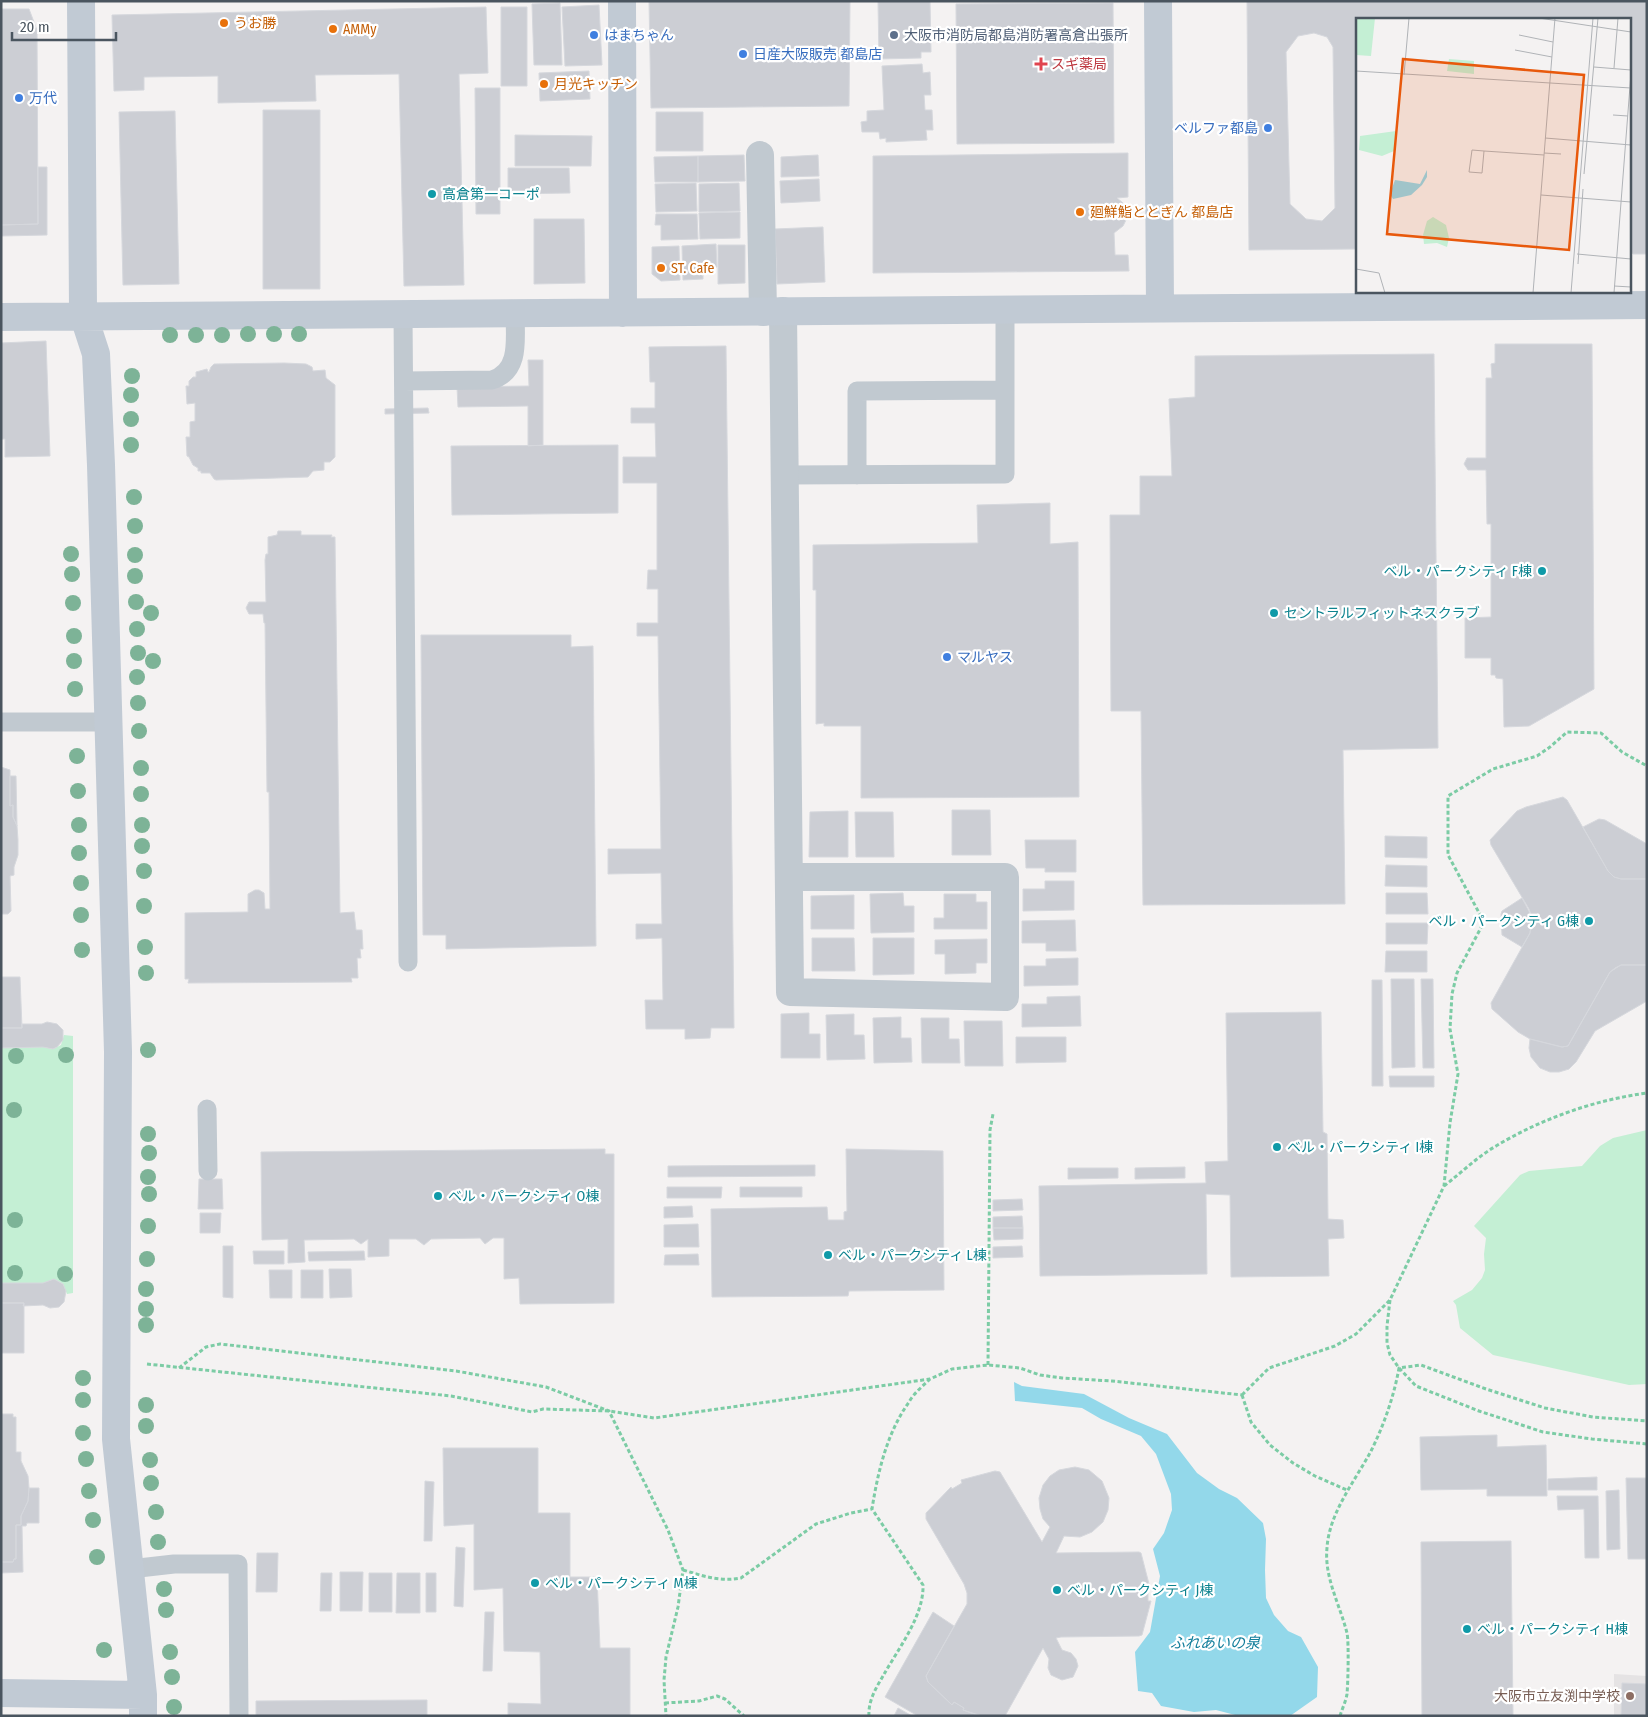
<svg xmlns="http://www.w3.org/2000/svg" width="1648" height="1717" viewBox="0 0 1648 1717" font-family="'Fira Sans Condensed','Noto Sans JP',sans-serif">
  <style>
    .education { fill: #e5e3e4 }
    .green { fill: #c4efd4 }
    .water { fill: #93d8ea }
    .building { fill: #ccced4; stroke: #d6d8dd; fill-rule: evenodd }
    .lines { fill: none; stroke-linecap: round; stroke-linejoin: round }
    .path { stroke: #7ccca5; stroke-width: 3; stroke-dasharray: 4 2.5; stroke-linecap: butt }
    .lane { stroke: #c1c9d0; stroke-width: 19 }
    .street { stroke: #c1c9d0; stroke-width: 28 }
    .secondary { stroke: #c1cad4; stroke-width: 28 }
    .tree { fill: #7db397 }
    .food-dot { fill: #e8710a; stroke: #fff; stroke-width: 2 }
    .shop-dot { fill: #3f7fe0; stroke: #fff; stroke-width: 2 }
    .service-dot { fill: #5c6f8a; stroke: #fff; stroke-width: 2 }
    .health-dot { fill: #e0444e; stroke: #fff; stroke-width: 2 }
    .culture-dot { fill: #0f9aa8; stroke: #fff; stroke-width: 2 }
    .education-dot { fill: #8d6e63; stroke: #fff; stroke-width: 2 }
    .labels { text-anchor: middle; stroke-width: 4.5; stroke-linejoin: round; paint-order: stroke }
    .food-label { font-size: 14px; fill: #c56008; stroke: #fff; text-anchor: start }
    .shop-label { font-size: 14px; fill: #366cbe; stroke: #fff; text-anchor: start }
    .service-label { font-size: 14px; fill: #4e5e75; stroke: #fff; text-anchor: start }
    .health-label { font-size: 14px; fill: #be3a42; stroke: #fff; text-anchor: start }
    .culture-label { font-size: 14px; fill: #0d838f; stroke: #fff; text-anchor: start }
    .education-label { font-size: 14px; fill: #785e54; stroke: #fff; text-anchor: end }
    .water-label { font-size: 15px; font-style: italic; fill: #127e9b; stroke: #fff }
    .inset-road { fill: none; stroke: #b0b3b7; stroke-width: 1 }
    .view { fill: #e8590c; fill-opacity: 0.15; stroke: #e8590c; stroke-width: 2.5 }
    .inset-edge { fill: none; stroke: #4a555f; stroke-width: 2.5 }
  </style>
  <rect width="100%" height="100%" fill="#f4f2f2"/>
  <path class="education" d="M1614,1674L1647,1676V1716H1614Z"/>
  <path class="green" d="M64,1035L73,1036V1293L67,1294L63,1284L54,1279L43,1283H1V1048L43,1047L53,1049L61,1045Z
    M1647,1130V1384L1629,1385L1493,1355L1460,1328L1456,1305L1453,1301L1472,1290L1482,1278L1485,1270L1484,1254L1486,1238L1474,1226L1520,1175L1529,1171L1582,1166L1600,1146L1613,1138Z"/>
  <path class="water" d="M1014,1382L1022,1386L1084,1394L1129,1418L1167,1434L1197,1473L1219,1489L1237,1498L1263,1523L1266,1539L1265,1570L1266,1598L1274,1615L1288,1631L1301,1637L1318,1667L1317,1697L1290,1716H1239L1216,1710L1194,1712L1161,1706L1152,1693L1138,1691L1135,1652L1150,1632L1160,1576L1153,1549L1164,1533L1172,1510L1171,1494L1156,1454L1141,1436L1101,1419L1082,1408L1015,1401Z"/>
  <path class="building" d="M649,1H850L849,106L651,108Z
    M878,1H930L931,52H921V58L879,59Z
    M1247,1H1647V254H1633L1629,249V19H1357V249L1249,250ZM1314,33L1327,37L1333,47L1335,208L1322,221L1306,219L1290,204L1286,52L1298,36Z
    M560,3L562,65H534L532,4Z
    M1113,3L1114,143L957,144L956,4Z
    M599,5L602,65L565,66L562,7Z
    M486,7L488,73L459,74L464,285L404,286L399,74L315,75L316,101L218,103V76L144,77V90L114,91L112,15Z
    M501,7H527V86H501Z
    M1,9H29L37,30L38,224L1,225Z
    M922,64L923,73L930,72L931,95H924L925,110H932L933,130H926L927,140L886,142V138L880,139L879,132H862L861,122L867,121V111L884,110L882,66Z
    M589,71L590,99L540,101L539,73Z
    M475,88H500V214H476Z
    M263,110H320V289H263Z
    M175,111L179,284L123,285L119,112Z
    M656,112H703V151H656Z
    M515,135L592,136L591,166H515Z
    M1128,153V197L1117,198L1123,203L1126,208V220L1123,226L1114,233L1115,255H1128L1129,271L873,273V156Z
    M744,155L745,181L698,182V156Z
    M818,155L819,176L781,177V157Z
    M698,156V182H655L654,157Z
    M38,167H47V235L1,236V225L38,224Z
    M508,168H569L570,193L508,194Z
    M819,179L820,201L781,203L780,181Z
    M696,183L697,211L656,212L655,184Z
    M739,183L740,211L699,212V184Z
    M740,212V238L700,239L699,213Z
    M656,214H697L698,239L661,240V225H655Z
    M534,219H584L585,283L534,284Z
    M823,227L825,282L777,284L775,229Z
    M716,244L717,267L703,268V279L683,280L682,246Z
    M718,245H745V283L718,284Z
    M679,246L680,280L661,281L652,274V247Z
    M46,341L50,456L5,457V439H1V343Z
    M1495,344H1592L1594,689L1529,726L1504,727L1503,679L1496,678L1495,675H1491V658H1465V618L1491,617V524H1487L1486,470H1468L1464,464L1467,458H1486V378H1492L1491,364L1495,363Z
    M726,346L734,1028H711L710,1038L685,1039V1029H646L645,1000H663L662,938L636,939V924H662L661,873L608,874V849H661L658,636H637V623H658V589H647L648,570H657V483H623V457H656L655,423H631V408H655V382H650L649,347Z
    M1434,354L1438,748L1343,750L1345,904L1143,905L1141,711H1111L1110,515H1140V476H1172L1169,399L1195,397V356Z
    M528,360H543V445L528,446V406L458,407L457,387L529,386Z
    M284,363L306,364L312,367L313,371L325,370L326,378L335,385V457L330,462H324V470L313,471L308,477L216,480L214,479L210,473H201V471H198V468L193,465L189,457L187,456L186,437H190V422L195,421V403L187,404L186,386H189V381L193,377H196V372L207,369L208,372H209L211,367L214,364Z
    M428,408L429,413L385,414V409Z
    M618,445V513L452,515L451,446Z
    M1050,503V544L1078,542L1079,797L861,798V726H824V723L816,724V590H813V545L978,543L977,505Z
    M278,531H301V535H332L331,537H335L340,913L354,912L356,930H362L363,949H360L361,958H357L358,978H351L352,982L188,983L189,979H185V913L248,912V894L255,890H259L264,893L265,909H270L269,792H267L265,623H264L263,614H249L246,608L249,602H266L265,560L266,554H268V537L277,535Z
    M421,635H571V647L593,646L596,946L446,949V935H423Z
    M1,767L10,770V806L13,805V817L17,826L18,840V855L14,867V875L10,876L11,911L8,914H1Z
    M10,776H16L17,826L13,817V805L10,806Z
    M1563,797L1567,800L1608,871L1614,877L1621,879H1647V965H1621L1615,968L1610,972L1568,1046L1562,1047L1530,1039L1518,1032L1492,1009L1491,1003L1530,933L1532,917L1529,909L1491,845L1490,840L1517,811L1526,807Z
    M952,810H990L991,855H952Z
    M848,811V857H809L810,812Z
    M855,812H893L894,857H856Z
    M1599,819L1605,820L1647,844V879H1621L1614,877L1608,871L1583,827Z
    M1385,836L1427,837V858L1385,857Z
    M1025,840H1076V872H1045V868H1026Z
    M1386,865L1427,866V887L1385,886Z
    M1045,881H1074V910L1023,911V889H1045Z
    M903,893L904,906H914V932L871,933L870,894Z
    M1386,893H1427L1428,914H1386Z
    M944,894H976V902H987V929H934V918H944Z
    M854,895V929H811V896Z
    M1522,898L1532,917L1530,933L1522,947L1502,935L1501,914L1502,911Z
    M1075,920L1076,951H1046V943H1022V921Z
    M1386,923H1428L1427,944H1386Z
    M812,938H854L855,971H812Z
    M873,938H914V974L873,975Z
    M987,939V963H976V973L945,974V954H935V940Z
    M1386,951H1427V972H1385Z
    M1078,958V985L1024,986V966H1046V959Z
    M1621,965H1647V1001L1595,1031L1576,1062L1569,1069L1559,1072H1550L1540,1068L1531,1057L1529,1048L1530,1039L1562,1047L1568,1046L1610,972Z
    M1,977H20L22,1028H1Z
    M1391,979H1414L1415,1067L1392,1068Z
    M1421,979H1433L1434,1068H1423Z
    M1372,980H1382L1383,1086H1372Z
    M1080,996L1081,1026L1022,1027V1004H1047V997Z
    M1321,1012L1323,1132L1327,1134L1328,1219L1343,1220L1344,1238L1328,1239L1329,1276L1231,1277L1230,1195L1206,1194L1207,1274L1040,1276L1039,1186L1206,1183L1205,1162L1228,1161L1226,1013Z
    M809,1013V1034H820V1058H781V1014Z
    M854,1014V1035H864L865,1059L827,1060L826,1015Z
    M901,1017V1038H911L912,1062L874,1063L873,1018Z
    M921,1018H949V1039H959L960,1063H922Z
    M964,1021H1002L1003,1066H965Z
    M47,1022L57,1024L63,1030V1040L57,1047L53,1049L43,1047L1,1048V1028H22V1024H42Z
    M1016,1037H1066V1062L1016,1063Z
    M1389,1076H1434V1087H1390Z
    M605,1149V1154H614V1303L520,1304L519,1278L504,1279V1238H493L485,1244L480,1238L431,1239L424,1245L416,1239H389V1256L368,1257V1239L361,1244L354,1239L304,1240L305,1262L288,1263V1239L262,1240L261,1152Z
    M846,1149L943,1151L944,1290L849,1291L848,1296L712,1297L711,1209L827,1207L828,1220H844V1212L847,1211Z
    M815,1165V1176L668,1177V1166Z
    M1185,1167V1178L1135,1179V1168Z
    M1068,1168H1118V1178L1068,1179Z
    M199,1179H222L223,1209H198Z
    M667,1187H722L721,1198H667Z
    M740,1187H802V1197H740Z
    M1022,1199L1023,1210L993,1211V1200Z
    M692,1206L693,1217L664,1218V1207Z
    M200,1213H221L220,1233H200Z
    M1022,1216L1023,1228H993V1217Z
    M698,1224L699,1247H664V1225Z
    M993,1228H1023V1239L994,1240Z
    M223,1246H233V1298L223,1297Z
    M1022,1246L1023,1257L993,1258V1247Z
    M253,1251H284V1264H254Z
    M364,1251L365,1260L309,1261L308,1252Z
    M698,1254L699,1265H664L665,1255Z
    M329,1269H351L352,1297L330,1298Z
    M269,1270H292V1298H270Z
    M301,1270H323V1298H301Z
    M54,1279L63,1284L66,1291L64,1302L59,1307L50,1308L43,1305L23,1306L24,1303H1V1283H43Z
    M1,1303H24V1353H1Z
    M1,1414H13V1417H16V1452H21V1461L28,1476L29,1488L28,1501L21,1516V1525H16V1559H14L13,1562H1Z
    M1497,1435V1447L1546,1445L1547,1496H1487V1489L1421,1490L1420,1437Z
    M443,1448H538V1513H570V1577H597L600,1648H630V1716H508V1703L541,1704L540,1652L504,1651L503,1588L474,1590V1524L444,1526Z
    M1075,1467L1089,1470L1102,1481L1109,1498L1108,1510L1103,1522L1092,1532L1080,1537L1064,1536L1056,1553L1139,1552L1141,1553L1150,1588H1148V1601H1151L1142,1635L1139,1636L1061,1637L1056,1638L1062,1650L1071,1653L1076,1659L1078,1666L1073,1677L1062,1680L1051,1675L1048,1668L1049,1659L1043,1648L1005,1716H982L963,1710L964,1708L954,1702L952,1705L928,1682L926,1676L967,1604V1593L964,1584L926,1519V1513L951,1487L952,1489L962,1483L961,1480L995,1471L1000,1472L1042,1542L1050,1527L1043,1519L1040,1509L1039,1498L1043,1485L1050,1476L1059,1470Z
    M1597,1477V1490H1548V1479Z
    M1626,1478H1647V1559H1628Z
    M425,1481L434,1482L432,1541H424Z
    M29,1488H39V1523H27L26,1526H22L23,1572L1,1573V1562H13L14,1559H16V1525H21V1516L28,1501Z
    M1619,1490L1620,1549L1607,1550L1606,1491Z
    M1557,1496H1598L1599,1558H1585L1584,1509L1558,1510Z
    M1511,1541L1513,1716H1422L1421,1542Z
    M456,1547L465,1548L463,1607L454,1606Z
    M257,1553H278L277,1592H256Z
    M340,1572H363L362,1611H340Z
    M321,1573H332L331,1611H320Z
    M369,1573H392V1612H369Z
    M397,1573H420V1613H396Z
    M426,1573H436V1612H426Z
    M485,1612H494L492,1671H483Z
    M933,1612L954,1626L926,1676L928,1682L952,1705L954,1702L964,1708L963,1710L979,1716H918L885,1697Z
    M1622,1683L1647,1684V1716H1621Z
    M427,1700V1716H256V1701Z
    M898,1708L912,1716H894Z"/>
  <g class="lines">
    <path class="path" d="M1444,1186C1461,1173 1477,1157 1496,1146C1541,1119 1594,1100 1647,1093
      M1390,1300L1387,1326V1343L1390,1355L1399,1368L1416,1386L1479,1411L1543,1432L1592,1439L1647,1444
      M147,1364L451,1396L532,1412L543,1409L609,1411L654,1418L930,1379L952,1369L988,1365L1020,1368L1040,1375L1062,1378L1112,1381L1242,1395
      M988,1365L990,1130L993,1114
      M179,1368L206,1347L220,1344L456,1371L546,1387L609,1411L668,1530L683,1570L678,1607L666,1657L664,1680L666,1716
      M1242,1395L1269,1368L1335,1346L1356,1334L1390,1300L1444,1186L1450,1123L1458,1074L1450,1029L1452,994L1457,973L1484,922L1448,855V796L1493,769L1537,756L1550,747L1567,732L1601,733L1622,752L1647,766
      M1242,1395L1251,1422L1270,1445L1293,1463L1315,1476L1347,1490
      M683,1570C703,1576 720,1582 741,1578L816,1524L851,1513L872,1509
      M665,1703L699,1701L717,1696L725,1699L744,1716
      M869,1716C868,1701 876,1688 883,1676C898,1649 924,1616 923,1585L872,1509C878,1471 887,1433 909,1402C914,1393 923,1386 930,1379
      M1340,1716C1342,1709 1346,1701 1347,1694C1348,1684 1349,1642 1347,1633C1340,1605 1324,1577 1327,1548C1329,1513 1355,1481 1371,1451C1384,1425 1394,1396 1399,1368L1421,1365L1486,1389L1545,1408L1593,1417L1647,1421"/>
    <path class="lane" d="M403,314L408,962
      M404,381L492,380C521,371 515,338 515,313
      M785,475L1005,474V310
      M857,475V391L1005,390
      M1,722H108
      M207,1109L208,1171
      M130,1569L174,1564H238L239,1716"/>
    <path class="street" d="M760,155L763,312
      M783,311L790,992L1005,997V877H789"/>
    <path class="secondary" d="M81,1L83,310L84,317L96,354L101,465L118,1052L116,1439L143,1695V1716
      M622,1L623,313
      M1158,1L1160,308
      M1,317L1647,305
      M1,1693L143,1695"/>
  </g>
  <g class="tree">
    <circle cx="248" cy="334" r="8"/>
    <circle cx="274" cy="334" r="8"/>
    <circle cx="299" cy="334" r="8"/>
    <circle cx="170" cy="335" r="8"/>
    <circle cx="196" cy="335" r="8"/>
    <circle cx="222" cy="335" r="8"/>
    <circle cx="132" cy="376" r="8"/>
    <circle cx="131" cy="395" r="8"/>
    <circle cx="131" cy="419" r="8"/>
    <circle cx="131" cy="445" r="8"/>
    <circle cx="134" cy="497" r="8"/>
    <circle cx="135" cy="526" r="8"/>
    <circle cx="71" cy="554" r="8"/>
    <circle cx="135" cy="555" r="8"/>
    <circle cx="72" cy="574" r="8"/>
    <circle cx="135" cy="576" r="8"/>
    <circle cx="136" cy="602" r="8"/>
    <circle cx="73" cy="603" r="8"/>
    <circle cx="151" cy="613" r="8"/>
    <circle cx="137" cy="629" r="8"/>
    <circle cx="74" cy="636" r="8"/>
    <circle cx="138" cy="653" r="8"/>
    <circle cx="74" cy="661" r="8"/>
    <circle cx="153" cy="661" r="8"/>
    <circle cx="137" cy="677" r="8"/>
    <circle cx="75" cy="689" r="8"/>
    <circle cx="138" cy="703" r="8"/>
    <circle cx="139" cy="731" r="8"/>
    <circle cx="77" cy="756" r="8"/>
    <circle cx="141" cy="768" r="8"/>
    <circle cx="78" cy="791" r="8"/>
    <circle cx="141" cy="794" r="8"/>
    <circle cx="79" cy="825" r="8"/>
    <circle cx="142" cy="825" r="8"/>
    <circle cx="142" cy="846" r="8"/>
    <circle cx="79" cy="853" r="8"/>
    <circle cx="144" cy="871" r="8"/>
    <circle cx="81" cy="883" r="8"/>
    <circle cx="144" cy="906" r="8"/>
    <circle cx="81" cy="915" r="8"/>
    <circle cx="145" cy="947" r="8"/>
    <circle cx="82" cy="950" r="8"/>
    <circle cx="146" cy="973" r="8"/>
    <circle cx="148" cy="1050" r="8"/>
    <circle cx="66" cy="1055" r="8"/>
    <circle cx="16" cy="1056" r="8"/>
    <circle cx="14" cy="1110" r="8"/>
    <circle cx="148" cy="1134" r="8"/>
    <circle cx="149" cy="1153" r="8"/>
    <circle cx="148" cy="1177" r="8"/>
    <circle cx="149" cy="1194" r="8"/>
    <circle cx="15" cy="1220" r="8"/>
    <circle cx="148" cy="1226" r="8"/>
    <circle cx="147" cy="1259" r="8"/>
    <circle cx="15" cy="1273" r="8"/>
    <circle cx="65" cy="1274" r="8"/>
    <circle cx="146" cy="1289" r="8"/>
    <circle cx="146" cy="1309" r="8"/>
    <circle cx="146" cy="1325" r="8"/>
    <circle cx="83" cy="1378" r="8"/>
    <circle cx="83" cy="1400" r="8"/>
    <circle cx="146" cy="1405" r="8"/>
    <circle cx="146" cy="1426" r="8"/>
    <circle cx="83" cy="1433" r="8"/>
    <circle cx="86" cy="1459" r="8"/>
    <circle cx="150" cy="1460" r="8"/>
    <circle cx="151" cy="1483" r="8"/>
    <circle cx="89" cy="1491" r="8"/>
    <circle cx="156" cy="1512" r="8"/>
    <circle cx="93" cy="1520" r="8"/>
    <circle cx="158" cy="1542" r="8"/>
    <circle cx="97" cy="1557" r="8"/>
    <circle cx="164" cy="1589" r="8"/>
    <circle cx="166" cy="1610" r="8"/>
    <circle cx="104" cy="1650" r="8"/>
    <circle cx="170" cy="1652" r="8"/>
    <circle cx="172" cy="1677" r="8"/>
    <circle cx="174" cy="1707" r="8"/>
  </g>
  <g class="food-dot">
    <circle cx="224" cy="23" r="5"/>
    <circle cx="333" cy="29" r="5"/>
    <circle cx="544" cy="84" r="5"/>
    <circle cx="1080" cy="212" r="5"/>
    <circle cx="661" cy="268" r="5"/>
  </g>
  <g class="shop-dot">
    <circle cx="594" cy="35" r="5"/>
    <circle cx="743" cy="54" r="5"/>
    <circle cx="19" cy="98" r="5"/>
    <circle cx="1268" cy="128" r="5"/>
    <circle cx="947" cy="657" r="5"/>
  </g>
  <circle class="service-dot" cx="894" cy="35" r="5"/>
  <path class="health-dot" d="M1038.5 56.5h5v5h5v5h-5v5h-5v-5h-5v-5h5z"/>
  <g class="culture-dot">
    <circle cx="432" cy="194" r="5"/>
    <circle cx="1542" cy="571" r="5"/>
    <circle cx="1274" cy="613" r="5"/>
    <circle cx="1589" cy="921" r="5"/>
    <circle cx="1277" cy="1147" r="5"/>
    <circle cx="438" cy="1196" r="5"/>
    <circle cx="828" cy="1255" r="5"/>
    <circle cx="535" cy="1583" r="5"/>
    <circle cx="1057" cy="1590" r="5"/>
    <circle cx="1467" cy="1629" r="5"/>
  </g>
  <circle class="education-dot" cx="1630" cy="1696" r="5"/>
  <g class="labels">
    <g class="food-label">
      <text x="234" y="28">うお勝</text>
      <text x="343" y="34">AMMy</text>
      <text x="554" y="89">月光キッチン</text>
      <text x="1090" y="217">廻鮮鮨ととぎん 都島店</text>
      <text x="671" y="273">ST. Cafe</text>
    </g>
    <g class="shop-label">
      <text x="604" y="40">はまちゃん</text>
      <text x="753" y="59">日産大阪販売 都島店</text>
      <text x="29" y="103">万代</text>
      <text x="1258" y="133" text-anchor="end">ベルファ都島</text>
      <text x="957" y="662">マルヤス</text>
    </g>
    <g class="service-label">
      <text x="904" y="40">大阪市消防局都島消防署高倉出張所</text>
    </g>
    <g class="health-label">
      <text x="1051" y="69">スギ薬局</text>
    </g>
    <g class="culture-label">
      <text x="442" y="199">高倉第一コーポ</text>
      <text x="1532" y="576" text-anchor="end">ベル・パークシティ F棟</text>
      <text x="1284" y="618">セントラルフィットネスクラブ</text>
      <text x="1579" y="926" text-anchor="end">ベル・パークシティ G棟</text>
      <text x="1287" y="1152">ベル・パークシティ I棟</text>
      <text x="448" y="1201">ベル・パークシティ O棟</text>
      <text x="838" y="1260">ベル・パークシティ L棟</text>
      <text x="545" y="1588">ベル・パークシティ M棟</text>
      <text x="1067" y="1595">ベル・パークシティ J棟</text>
      <text x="1477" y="1634">ベル・パークシティ H棟</text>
    </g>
    <g class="education-label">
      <text x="1620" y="1701">大阪市立友渕中学校</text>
    </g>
    <g class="water-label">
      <text x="1215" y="1648">ふれあいの泉</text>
    </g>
  </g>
  <g transform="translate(1356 18)">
    <rect width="275" height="275" fill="#f4f2f2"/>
    <path d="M0,0H19L15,38L0,37ZM93,41L118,43V56L91,53ZM40,113L38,133L26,138L3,132L4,118ZM77,199L90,207L93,220L91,229L81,225L68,226L67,217L71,203Z" fill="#c4efd4"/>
    <path d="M71,152V159L66,167L55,177L37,181L34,176L39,162L64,166Z" fill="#93d8ea"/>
    <path class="inset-road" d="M183,0L275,14M163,17L197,24M159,32L196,39M238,49L275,52M258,50L262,0M0,53L275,70M48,57L53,0M257,97L272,98M189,120L275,127M128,133L126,155L113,154L116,132L128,133L188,137M188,135L205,136M228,156L242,0M185,177L275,184M221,236L275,241M222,246L227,171M0,251L23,255L29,275M258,268L275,269M177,275L199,0M215,275L237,0M258,275L275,55"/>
    <path class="view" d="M47,41L228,57L213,232L31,216Z"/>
    <rect width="275" height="275" class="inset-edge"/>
  </g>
  <rect width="1648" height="1717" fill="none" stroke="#4a555f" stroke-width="5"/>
  <path d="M12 32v8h104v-8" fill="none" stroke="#4a555f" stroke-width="2.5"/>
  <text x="20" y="32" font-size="15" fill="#4a555f" stroke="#ffffff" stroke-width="4" paint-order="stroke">20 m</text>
</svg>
